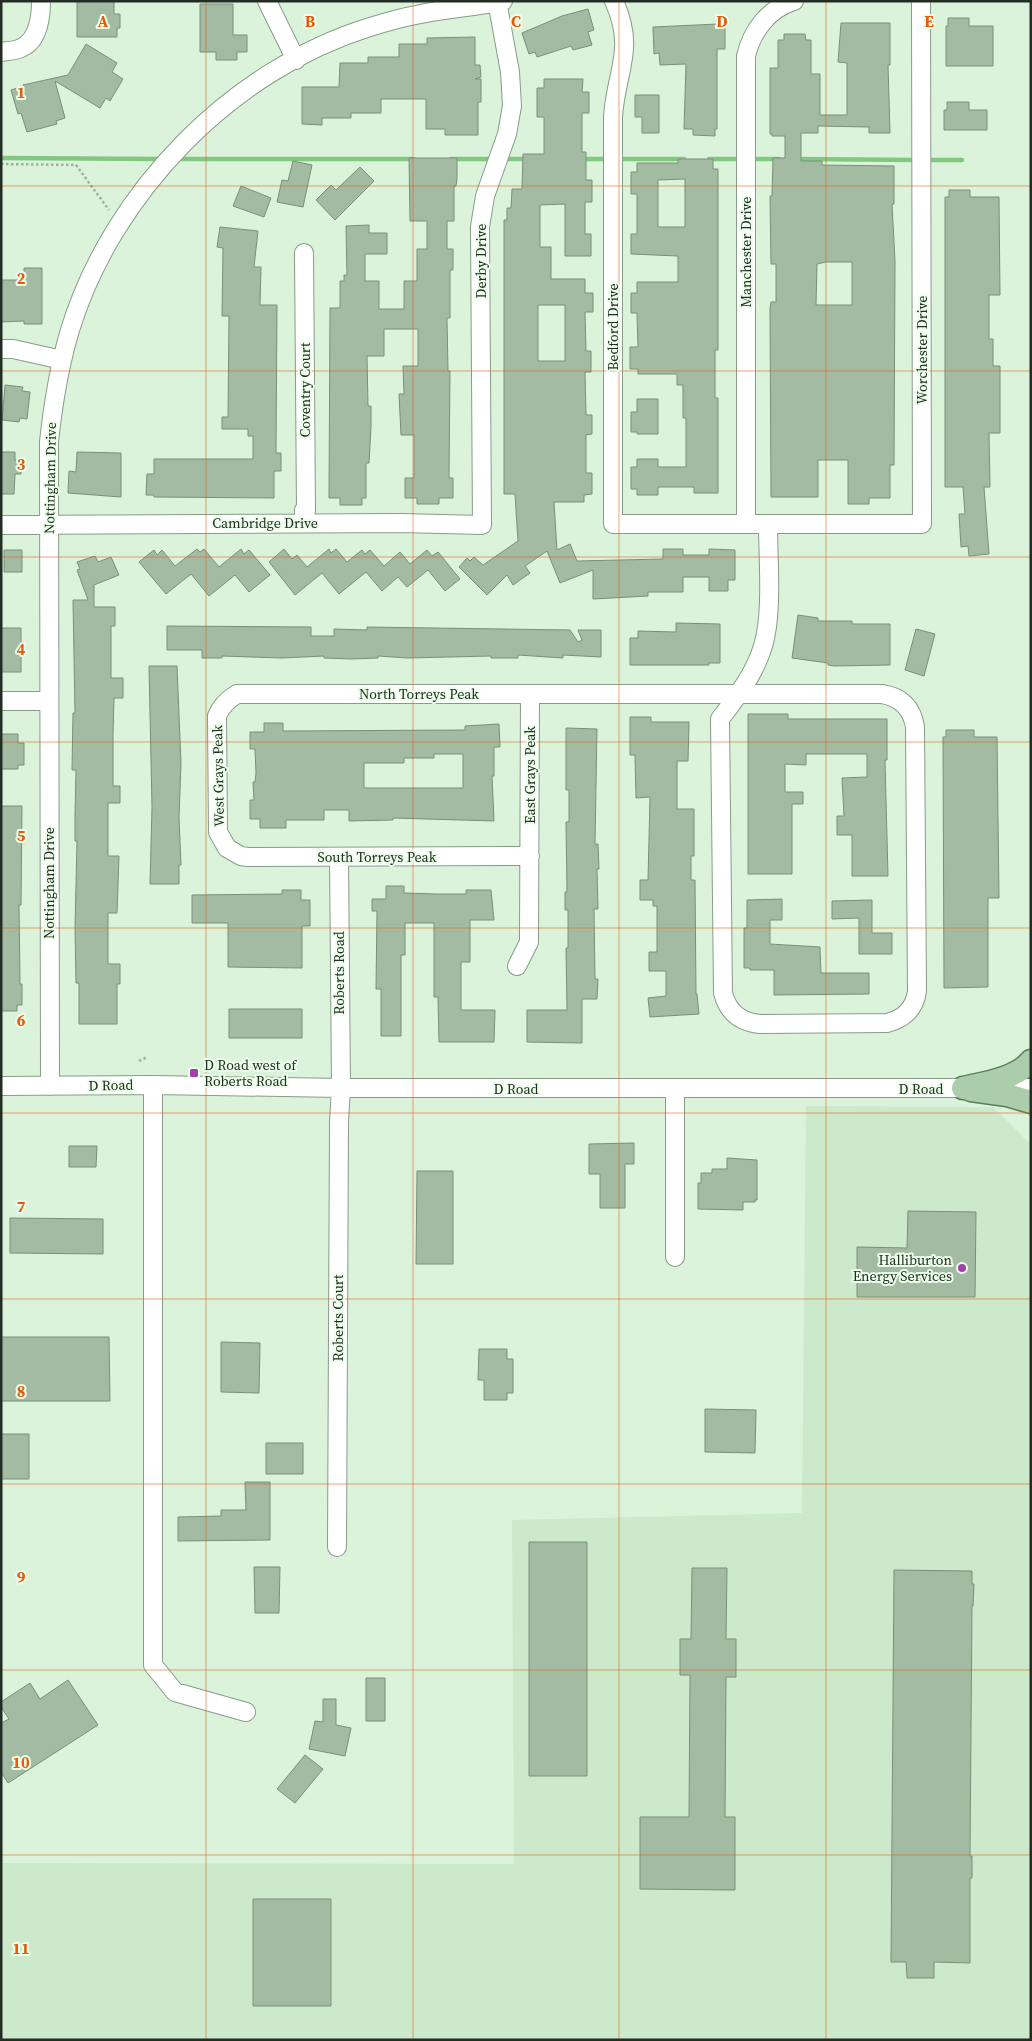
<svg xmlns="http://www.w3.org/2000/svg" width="1032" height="2041" viewBox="0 0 1032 2041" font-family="'Source Serif 4',serif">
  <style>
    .built { fill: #cce9cb }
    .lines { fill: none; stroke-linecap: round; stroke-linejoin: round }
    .stream { stroke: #84c783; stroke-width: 4.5 }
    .building { fill: #a4bba3; stroke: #7a8f79; fill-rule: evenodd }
    .minor-casing { stroke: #879d86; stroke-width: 20 }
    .major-casing { stroke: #587f57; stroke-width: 25 }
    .path { stroke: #9db09d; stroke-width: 2.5; stroke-dasharray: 2.5 2.5; stroke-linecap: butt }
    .minor { stroke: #fff; stroke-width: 18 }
    .major { stroke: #accdab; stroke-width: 22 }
    .grid { fill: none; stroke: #e8590c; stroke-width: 1; stroke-opacity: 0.55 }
    .poi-dot { fill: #a041a9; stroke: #ecffeb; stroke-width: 2 }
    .labels { text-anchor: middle; stroke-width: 4; stroke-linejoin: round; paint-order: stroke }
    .street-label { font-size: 14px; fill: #242d24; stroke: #ecffeb }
    .poi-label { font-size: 14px; fill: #242d24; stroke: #ecffeb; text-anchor: start }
    .grid-label { font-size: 16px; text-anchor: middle; font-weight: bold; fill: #e8590c; stroke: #ecffeb; stroke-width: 4; stroke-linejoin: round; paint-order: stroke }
  </style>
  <rect width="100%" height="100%" fill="#dbf3da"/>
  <path class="built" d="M806,1106L993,1107L1031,1145V2040H1V1863L514,1864L512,1520L802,1513Z"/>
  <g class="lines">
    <path class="stream" d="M1,158L164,159
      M176,159H414
      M451,159H494
      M501,159H529
      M581,159H609
      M616,159H684
      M709,159H741
      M749,159H779
      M796,159L919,160
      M926,160H962"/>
  </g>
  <path class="building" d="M77,1H114V14H120V28H117V37H77Z
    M200,4H233V35H247V52H237V60H216V52H200Z
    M588,9L594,30L588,32L592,45L573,50L571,46L537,57L535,52L529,54L522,33L562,16Z
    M948,18H969V26H993V66H946V26H948Z
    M841,23H890V65H888L890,133H869V127L818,126V133H801V161H822V165L894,166V204H892L895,261L894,465H890V498H869V504H848V460H818V497H771L770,309L771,302H776V264H771L770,196H772L773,158H785V136H772V134H770V68H778V40H784V34H805L806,40H811V74H820V115H847V63L838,62ZM826,262H852V305H816L817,264Z
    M718,24L717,28H725V49H717V129H715V136L693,135V129H684L686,64L660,65L659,53L654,54L653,27Z
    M475,37V65H480L481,77L475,79H481V102H478V135H445V129H426V99H381V113H351V118H322V125L302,124V87H339L340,63H368V57H399V44H427V38Z
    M86,44L117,63L112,72L123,79L110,101L106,98L100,108L55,81L65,118L56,121L57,124L27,132L21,113L18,114L11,90L24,86L23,85L68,75Z
    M544,79H583L582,92H589V113H582V152H586V180H592V202H585V234H591V256H565V204L540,205V247H551V279H585V293H593V312H585L586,351H591V372H585L586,415H592V434L586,435V473H592V494L584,495V502H554L557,550L570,544L577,561L663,559V549H683V555H709V549L735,550V580H728V591H709V577H683V592H648V596L593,599V570L560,583L547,551L525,566L530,573L513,585L507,575L487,595L459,567L467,558L470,561L474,557L483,565L518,541L515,494H504V220H507V208H511L512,189H522L523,154H544V117H537V88H544ZM538,305H565V361H538Z
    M635,95H659V133H642V117H635Z
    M947,102H969V110H987V130H944V110H947Z
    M409,158H457V179L456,186H454V221H447V249H453V270H450V318H447L448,371H450L449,478H453V498H439V504H417V498H405V478H414V435H401L399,394H404L403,366H418V329H384V356H367L368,406H371V427L369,463H366V498H362V505H340V498H329L330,308H340V281H344V275H347L346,226L369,225V233H387V254H365V281H379V309H404V281H417V249H427V221H410Z
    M678,159H713V169H718V350H715V398H718V493H694V487H658V495H637V489H631V467H637V459H658V467H686V418H683V385H677V374H638V369H630V347H638L637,313H631V293H637V282H678V256L631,254V234H637V194H631V172H637V163H678ZM685,179V227H658V180Z
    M293,161L312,165L303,207L277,202L282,180L288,181Z
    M360,167L374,181L335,220L316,200L331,185L336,190Z
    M241,186L271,198L264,217L233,206Z
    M949,190H970V197H999L1000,295H989V339H993V366H1000V433H989L990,487H984L989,554L969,556L968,546L961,547L959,514H965L963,487H945V197H949Z
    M220,227L258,231L254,267H261L260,305H277L276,453H281V471H274V498L154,497V495H146L147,474H154V459H253V436H248V429H222V417H228L229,316H222L223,248L217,247Z
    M24,268H42V324H24V321L1,322V280H24Z
    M5,385L23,387L22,391L30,392L27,419L20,418L19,422L2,420Z
    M637,399H658V434H637V432H631V412H637Z
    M1,452H15V460H21V474H15L14,494H1Z
    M77,452L121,453V497L68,493L69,471L76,472Z
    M197,549L200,552L204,549L219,567L241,549L244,554L249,550L270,575L249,592L235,575L209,596L191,574L166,594L139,562L154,550L157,555L162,550L175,566Z
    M284,549L292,559L297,555L307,567L329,549L331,553L336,549L347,562L362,550L365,554L370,550L384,566L400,552L410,564L427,550L432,556L438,552L460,579L445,591L428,570L407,587L398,577L382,591L366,572L339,594L322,573L295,595L269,562Z
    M4,550H22V572H4Z
    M95,556L98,562L111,557L119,575L94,585V607H115V626H111V678H123V698H114L113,733V786H120V803H108V856H119L117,913H108V964H120V984H117V1024H79V983H76L75,928L77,841H75V815L76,770H72L73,713H75L73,600H88L77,570L80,569L77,562Z
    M798,615L818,618V621H852V624H890V665L834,666L828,665V663L792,658Z
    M676,623L720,624V663H709V665H630V638H638V631L676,632Z
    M167,626L311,627V636H334V629L367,630V627L570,630L578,642L582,640L578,630H601V657L563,655V658L518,655V658H491V656L408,658L378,656V658L351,659L324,658V656L282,658L222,656V658H202V650H167Z
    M1,628H21V672H1Z
    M916,629L935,634L924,676L905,670Z
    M149,666H177L181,763L179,818L181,865H179V884H150L152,807Z
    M748,714H788V719H887V760H885L888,876H852V835H837V816H844L842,778L867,777V754H806V765L785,764V792H803V804H792V874H748Z
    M630,717H651V722H689L688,761H677V809H694V856H691V880H695L696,994H697L699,1014L650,1017L648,998L666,996V971H649V952H657V906H653V900H640V880H648L650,797L636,798L635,755H630Z
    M264,723H283V731L465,730V726L499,724L500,747H494V776H492L494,821L393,818V820L349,821V810H324V820H286V828H260V819H250V800H254L253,782H255L256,773L255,749H250V732H264ZM434,754H463V788H364V763H404V758H434Z
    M566,728L597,729L595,844H598L599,869H597L598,909H594L595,979H598L597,999H582V1043L527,1042V1010H567L566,948H568V910H565V892H567L566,822H569V790H566Z
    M946,730H974V737H997L999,898H988V987L944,988L943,737H946Z
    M1,734H18V743H24V765H18V769H1Z
    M1,806H22L21,905H19L20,984H22V1005H17V1011H1Z
    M386,886H404V893L436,894H466V890H491L494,920H470V962H461V1010H495L494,1042H439L438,997H434V923H405V955H401V1036H381V989H376L377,911H372V899H386Z
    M282,890H301V900H310V926H302V968L228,967V923H192V895L282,894Z
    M782,899V920H770V944L820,947L821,973H869V994L774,995V970H750V968H744V928H747V900Z
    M872,900V933H892V954H859V918L832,919V901Z
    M229,1009H302V1038H229Z
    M634,1143V1164H625V1208H600V1174H589V1144Z
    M69,1146H97L96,1167H69Z
    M727,1158L757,1160V1200H755V1202H743V1210L698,1209V1183H701V1173H712V1169H727Z
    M417,1171H453V1264H416Z
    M908,1211L976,1212L975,1297H857V1247L907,1248Z
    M10,1218L103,1219V1254L10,1253Z
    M1,1337H109L110,1401H1Z
    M221,1342L260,1343L259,1393L221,1392Z
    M479,1349H507V1359H513V1393H507V1400H484V1380H478Z
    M705,1409L756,1410L755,1453L705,1452Z
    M1,1434H29V1479H1Z
    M266,1443H303V1474H266Z
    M245,1482H270V1540L178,1541V1517L221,1516V1510H246Z
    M529,1542H587V1776H529Z
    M254,1567H280L279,1613H255Z
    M692,1568H727L726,1639H736V1677H726L725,1817H735V1890L640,1889V1817H689L690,1675H680V1639H691Z
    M894,1570L972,1571V1584H974L973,1606H972L970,1856H972V1878H970V1963L934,1962V1978H907L906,1962H891Z
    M366,1678H385V1721H366Z
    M68,1680L98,1725L8,1783L1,1772V1723L9,1719L1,1707V1702L30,1683L40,1699Z
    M323,1699H336V1725L351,1728L345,1756L309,1749L315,1721L323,1722Z
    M305,1755L323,1769L295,1803L277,1789Z
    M253,1899H331V2006H253Z"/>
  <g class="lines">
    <defs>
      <path id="minor" d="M267,1L296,60
        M614,1C636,50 616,70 613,117V524H922L921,1
        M1,52C7,51 16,51 21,48C38,41 41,17 41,1
        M304,253L306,511L304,510V523
        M1,349H13L62,360
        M746,524V56C752,31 768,9 794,1
        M1,525L401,523L482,525L480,227L485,196L507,134L512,106L510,72L497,1
        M1,701H49
        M530,856L248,857L241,856L227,848L218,832L217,716C221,706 227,700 237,694H882C901,697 912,708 915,727L917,991C915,1008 904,1019 887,1023L760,1024C740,1022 728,1012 723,993L720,719C737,697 755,673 763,646C773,613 768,560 768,524
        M517,966L529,942L530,694
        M153,1085V1665L175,1692L246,1712
        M1,1086L153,1085L341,1088H975
        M50,1086L49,442C53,404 59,367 70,330C112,193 231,70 370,27C386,22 404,17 421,14C448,8 476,7 503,1
        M1001,1088H1031
        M675,1089V1257
        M337,1547L339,1122L341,1088L339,857"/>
      <path id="major" d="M963,1088C984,1083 1016,1079 1031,1061
        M971,1090L1007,1095L1031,1102"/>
    </defs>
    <use href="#minor" class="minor-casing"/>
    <use href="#major" class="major-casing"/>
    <path class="path" d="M1,164L76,165L109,210
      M139,1061L147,1057"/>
    <use href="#minor" class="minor"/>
    <use href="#major" class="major"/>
  </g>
  <path class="grid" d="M206,1V2040M413,1V2040M619,1V2040M826,1V2040M1,186H1031M1,371H1031M1,557H1031M1,742H1031M1,928H1031M1,1113H1031M1,1299H1031M1,1484H1031M1,1670H1031M1,1855H1031"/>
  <g class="poi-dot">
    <rect x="189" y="1068" width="10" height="10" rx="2.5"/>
    <circle cx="962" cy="1268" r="5"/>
  </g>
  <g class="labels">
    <g class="street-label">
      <text transform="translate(746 252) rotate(-90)" y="5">Manchester Drive</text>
      <text transform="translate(481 261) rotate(-90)" y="5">Derby Drive</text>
      <text transform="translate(613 327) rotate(-90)" y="5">Bedford Drive</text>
      <text transform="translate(922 350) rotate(-90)" y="5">Worchester Drive</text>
      <text transform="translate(305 390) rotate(-90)" y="5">Coventry Court</text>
      <text transform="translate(50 478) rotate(-89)" y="5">Nottingham Drive</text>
      <text x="265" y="528">Cambridge Drive</text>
      <text x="419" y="699">North Torreys Peak</text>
      <text transform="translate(530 775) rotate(-90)" y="5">East Grays Peak</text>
      <text transform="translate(218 776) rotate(-91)" y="5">West Grays Peak</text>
      <text x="377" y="862">South Torreys Peak</text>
      <text transform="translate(49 883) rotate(-90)" y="5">Nottingham Drive</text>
      <text transform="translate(339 973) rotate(-90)" y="5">Roberts Road</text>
      <text transform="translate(111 1085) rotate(-1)" y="5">D Road</text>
      <text x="516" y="1094">D Road</text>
      <text x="921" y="1094">D Road</text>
      <text transform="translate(338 1318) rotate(-90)" y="5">Roberts Court</text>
    </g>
    <g class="poi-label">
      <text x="204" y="1070">D Road west of<tspan x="204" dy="16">Roberts Road</tspan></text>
      <text x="952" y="1265" text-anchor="end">Halliburton<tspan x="952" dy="16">Energy Services</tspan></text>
    </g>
  </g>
  <g class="grid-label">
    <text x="103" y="27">A</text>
    <text x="310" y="27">B</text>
    <text x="516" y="27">C</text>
    <text x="722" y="27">D</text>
    <text x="929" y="27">E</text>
    <text x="21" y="98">1</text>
    <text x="21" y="284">2</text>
    <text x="21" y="470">3</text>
    <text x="21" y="655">4</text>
    <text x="21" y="841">5</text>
    <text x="21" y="1026">6</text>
    <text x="21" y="1212">7</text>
    <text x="21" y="1397">8</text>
    <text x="21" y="1583">9</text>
    <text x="21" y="1768">10</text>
    <text x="21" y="1954">11</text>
  </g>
  <rect width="1032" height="2041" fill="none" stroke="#242d24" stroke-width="5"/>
</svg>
